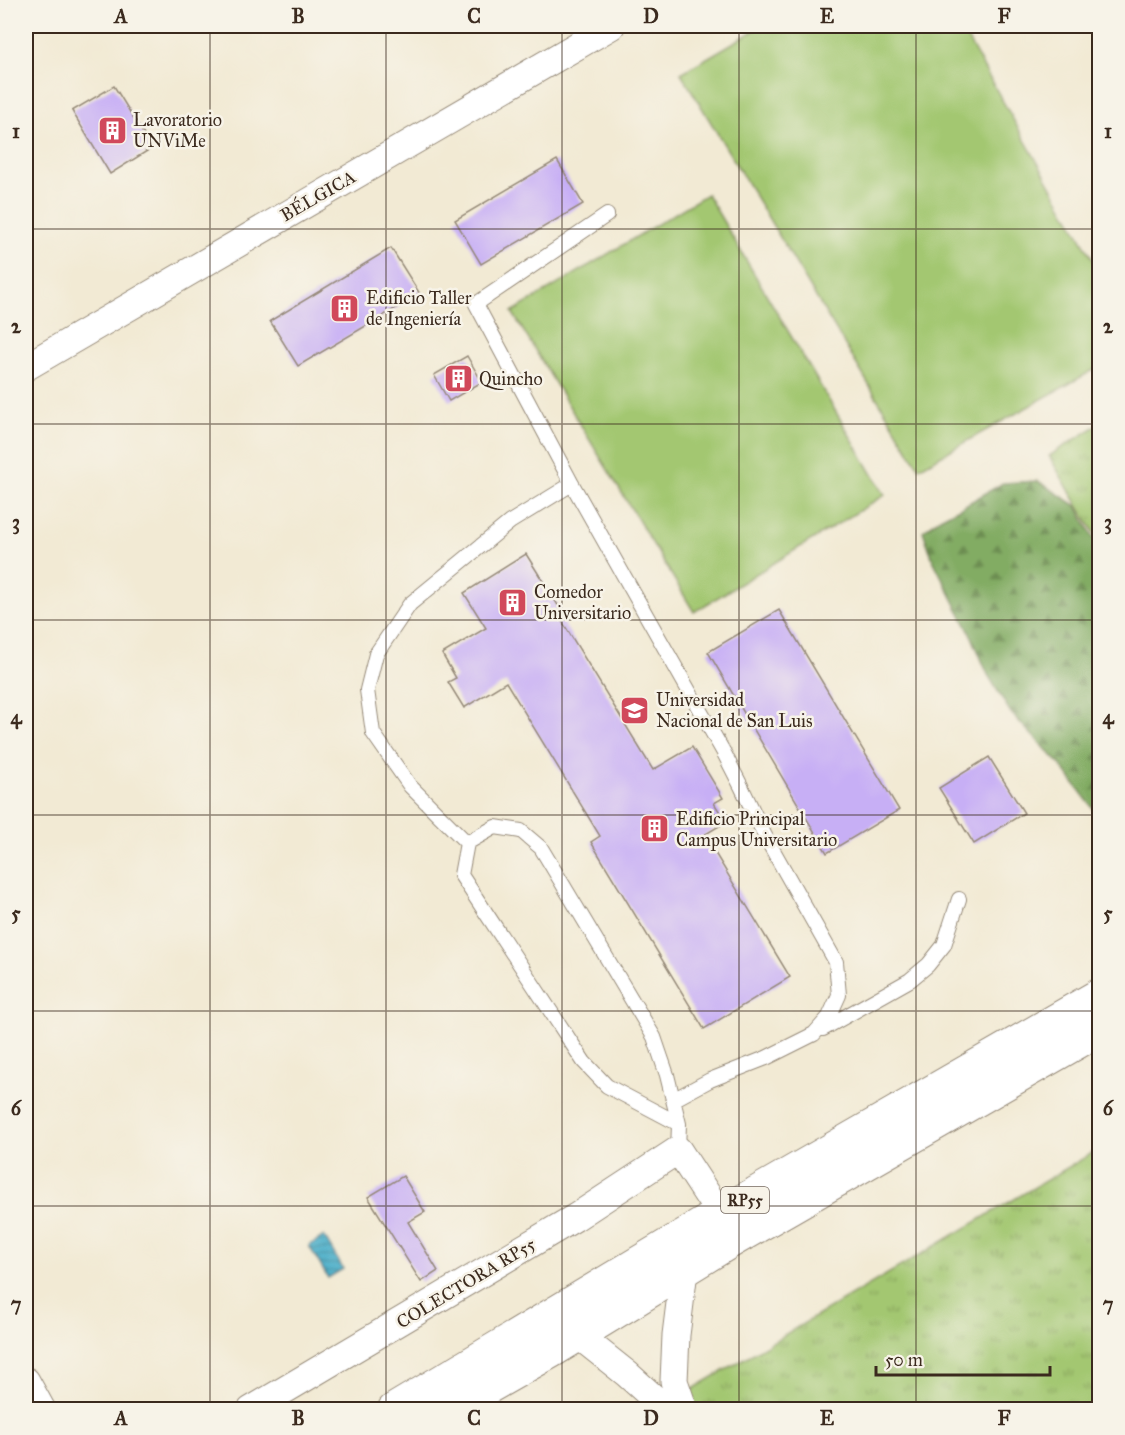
<svg xmlns="http://www.w3.org/2000/svg" width="1125" height="1435" viewBox="0 0 1125 1435" font-family="'IM FELL Great Primer',serif">
  <style>
    .grass { fill: url(#grass-tufts); stroke: #6f7848; stroke-width: 1.5 }
    .forest { fill: url(#forest-firs); stroke: #5e6b40; stroke-width: 1.5 }
    .pitch { fill: #a3c771; stroke: #6f7848; stroke-width: 1.5 }
    .water { fill: url(#water-rules); stroke: #426c74; stroke-width: 1.5 }
    .building { fill: #c7aff5 }
    .lines { fill: none; stroke-linecap: round; stroke-linejoin: round }
    .lane-casing { stroke: #968a79; stroke-width: 16 }
    .street-casing { stroke: #968a79; stroke-width: 29 }
    .primary-casing { stroke: #968a79; stroke-width: 35 }
    .lane { stroke: #fff; stroke-width: 14 }
    .street { stroke: #fff; stroke-width: 27 }
    .primary { stroke: #fff; stroke-width: 33 }
    .grid { fill: none; stroke: #3b2a1e; stroke-width: 1.5; stroke-opacity: 0.55 }
    .labels { text-anchor: middle; stroke-width: 5; stroke-linejoin: round; paint-order: stroke }
    .shield { fill: #f7f3e8; stroke: #73665b; stroke-width: 1.5 }
    .shield-label { font-size: 16px; font-weight: bold; fill: #3b2a1e }
    .poi-label { font-size: 18px; fill: #3b2a1e; stroke: #f7f3e8; text-anchor: start }
    .street-label { font-size: 18px; fill: #3b2a1e; stroke: #f7f3e8 }
    .neatline { fill: none; stroke: #3b2a1e; stroke-width: 2 }
    .grid-label { font-size: 20px; text-anchor: middle; font-weight: bold; fill: #3b2a1e }
  </style>
  <defs>
    <pattern id="grass-tufts" width="24" height="20" patternUnits="userSpaceOnUse" patternTransform="scale(1.5)"><rect width="24" height="20" fill="#a3c771"/><path d="M3 7l-1-3M5 7V3M7 7l1-3M15 17l-1-3M17 17v-4M19 17l1-3" fill="none" stroke="#86a25c"/></pattern>
    <pattern id="forest-firs" width="22" height="20" patternUnits="userSpaceOnUse" patternTransform="scale(1.5)"><rect width="22" height="20" fill="#82ac63"/><path d="M5 1l3.5 6h-7zM16 11l3.5 6h-7z" fill="#6c8c51"/></pattern>
    <pattern id="water-rules" width="6" height="5" patternUnits="userSpaceOnUse" patternTransform="scale(1.5)"><rect width="6" height="5" fill="#4aaec9"/><path d="M0 2.5h6" fill="none" stroke="#3f8ea3"/></pattern>
  </defs>
  <rect width="100%" height="100%" fill="#f7f3e8"/>
  <filter id="ink" filterUnits="userSpaceOnUse"><feTurbulence type="fractalNoise" baseFrequency=".0167" numOctaves="2"/><feDisplacementMap in="SourceGraphic" scale="12" xChannelSelector="R" yChannelSelector="G"/><feConvolveMatrix kernelMatrix="1 2 1 2 8 2 1 2 1" color-interpolation-filters="sRGB"/></filter>
  <filter id="wash" filterUnits="userSpaceOnUse"><feTurbulence type="fractalNoise" baseFrequency=".008" numOctaves="4" result="noise"/><feDisplacementMap in="SourceGraphic" scale="24" xChannelSelector="R" yChannelSelector="G"/><feGaussianBlur stdDeviation="1.35" result="paint"/><feColorMatrix in="noise" values="0 0 0 0 0 0 0 0 0 0 0 0 0 0 0 0 0 1.4 0 .05"/><feComposite in="paint" operator="in"/></filter>
  <g filter="url(#wash)">
    <rect width="100%" height="100%" fill="#f2ead4"/>
    <path class="grass" d="M1099,424V541L1049,456Z
      M1099,1149V1409L683,1410L676,1399Z"/>
    <path class="forest" d="M1038,481L1077,506L1099,549V816L1058,762L1011,713L988,675L972,637L933,560L923,531L940,518L967,504L1003,483Z"/>
    <path class="pitch" d="M762,26H960L1099,270V367L919,468L681,73Z
      M707,194L885,495L694,612L512,312Z"/>
    <path class="water" d="M324,1236L343,1269L328,1278L309,1246Z"/>
    <g id="blocks">
      <path class="building" d="M114,86L152,148L110,174L72,111Z
        M557,160L583,204L481,264L455,220Z
        M391,248L420,294L298,366L270,321Z
        M467,356L482,382L449,401L434,375Z
        M526,554L561,610L557,613L653,770L692,747L723,798L714,803L726,822L704,835L790,977L704,1029L591,842L600,836L506,682L464,708L448,682L456,678L442,654L486,628L464,593Z
        M779,610L899,810L827,853L708,652Z
        M989,757L1024,813L974,844L939,788Z
        M403,1176L425,1212L408,1222L438,1271L421,1282L368,1197Z"/>
    </g>
  </g>
  <g filter="url(#ink)">
    <use href="#blocks" fill-opacity="0" stroke="#968a79" stroke-width="1.5"/>
    <g class="lines">
      <defs>
        <path id="lane" d="M607,215L476,304L572,484L724,753L741,786L765,836L836,962L839,995L829,1017L814,1034L766,1058L710,1080L673,1100
          M467,843L410,786L373,733L367,690L376,654L410,604L510,522L572,484
          M823,1029L910,980L928,965L944,945L959,899
          M678,1150L679,1124L667,1075L654,1037L541,848L521,831L495,827L467,843L461,875L584,1062L607,1086L679,1124"/>
        <path id="street" d="M26,367L611,26
          M684,1271L676,1335L674,1381L684,1410
          M578,1335L627,1374L667,1410
          M26,1381L42,1410
          M251,1410L576,1217L678,1150L731,1231"/>
        <path id="primary" d="M394,1410L720,1214L1100,995
          M448,1410L550,1352L731,1241L1100,1029"/>
      </defs>
      <use href="#lane" class="lane-casing"/>
      <use href="#street" class="street-casing"/>
      <use href="#primary" class="primary-casing"/>
      <use href="#lane" class="lane"/>
      <use href="#street" class="street"/>
      <use href="#primary" class="primary"/>
    </g>
  </g>
  <path class="grid" d="M210,26V1410M386,26V1410M562,26V1410M739,26V1410M916,26V1410M26,229H1100M26,424H1100M26,620H1100M26,815H1100M26,1011H1100M26,1206H1100"/>
  <defs>
    <symbol id="building-square" viewBox="-11 -11 22 22"><rect x="-9" y="-9" width="18" height="18" rx="4" fill="#d1495b" stroke="#f7f3e8"/><path d="M-4-6H4V6H1V3H-1V6H-4ZM-2.5-4.3h1.7v1.8h-1.7ZM.8-4.3h1.7v1.8H.8ZM-2.5-1h1.7V.8h-1.7ZM.8-1h1.7V.8H.8Z" fill="#fff"/></symbol>
    <symbol id="university-square" viewBox="-11 -11 22 22"><rect x="-9" y="-9" width="18" height="18" rx="4" fill="#d1495b" stroke="#f7f3e8"/><path d="M0-5L7-2L0 1L-7-2ZM-4 1L0 2.5L4 1V4Q0 6-4 4Z" fill="#fff"/></symbol>
  </defs>
  <g fill-rule="evenodd">
    <use href="#building-square" x="96" y="114" width="33" height="33"/>
    <use href="#building-square" x="328" y="292" width="33" height="33"/>
    <use href="#building-square" x="442" y="362" width="33" height="33"/>
    <use href="#building-square" x="496" y="586" width="33" height="33"/>
    <use href="#university-square" x="618" y="694" width="33" height="33"/>
    <use href="#building-square" x="638" y="812" width="33" height="33"/>
  </g>
  <g class="labels">
    <rect class="shield" x="721" y="1187" width="48" height="26" rx="4.5"/>
    <g class="shield-label">
      <text x="745" y="1206">RP55</text>
    </g>
    <g class="poi-label">
      <text x="133" y="126">Lavoratorio<tspan x="133" dy="21">UNViMe</tspan></text>
      <text x="366" y="304">Edificio Taller<tspan x="366" dy="21">de Ingeniería</tspan></text>
      <text x="479" y="385">Quincho</text>
      <text x="534" y="598">Comedor<tspan x="534" dy="21">Universitario</tspan></text>
      <text x="656" y="706">Universidad<tspan x="656" dy="21">Nacional de San Luis</tspan></text>
      <text x="676" y="825">Edificio Principal<tspan x="676" dy="21">Campus Universitario</tspan></text>
    </g>
    <g class="street-label">
      <text transform="translate(318 196) rotate(-30)" y="6">BÉLGICA</text>
      <text transform="translate(466 1283) rotate(-31)" y="6">COLECTORA RP55</text>
    </g>
  </g>
  <rect width="1125" height="1435" fill="none" stroke="#f7f3e8" stroke-width="66"/>
  <path d="M876 1366v9h174v-9" fill="none" stroke="#3b2a1e" stroke-width="3"/>
  <text x="885" y="1366" font-size="18" fill="#3b2a1e" stroke="#f7f3e8" stroke-width="4.5" paint-order="stroke">50 m</text>
  <rect x="33" y="33" width="1059" height="1369" class="neatline"/>
  <g class="grid-label">
    <text x="121" y="23">A</text>
    <text x="298" y="23">B</text>
    <text x="474" y="23">C</text>
    <text x="651" y="23">D</text>
    <text x="827" y="23">E</text>
    <text x="1004" y="23">F</text>
    <text x="16" y="138">1</text>
    <text x="1108" y="138">1</text>
    <text x="16" y="333">2</text>
    <text x="1108" y="333">2</text>
    <text x="16" y="529">3</text>
    <text x="1108" y="529">3</text>
    <text x="16" y="724">4</text>
    <text x="1108" y="724">4</text>
    <text x="16" y="920">5</text>
    <text x="1108" y="920">5</text>
    <text x="16" y="1115">6</text>
    <text x="1108" y="1115">6</text>
    <text x="16" y="1311">7</text>
    <text x="1108" y="1311">7</text>
    <text x="121" y="1425">A</text>
    <text x="298" y="1425">B</text>
    <text x="474" y="1425">C</text>
    <text x="651" y="1425">D</text>
    <text x="827" y="1425">E</text>
    <text x="1004" y="1425">F</text>
  </g>
</svg>
